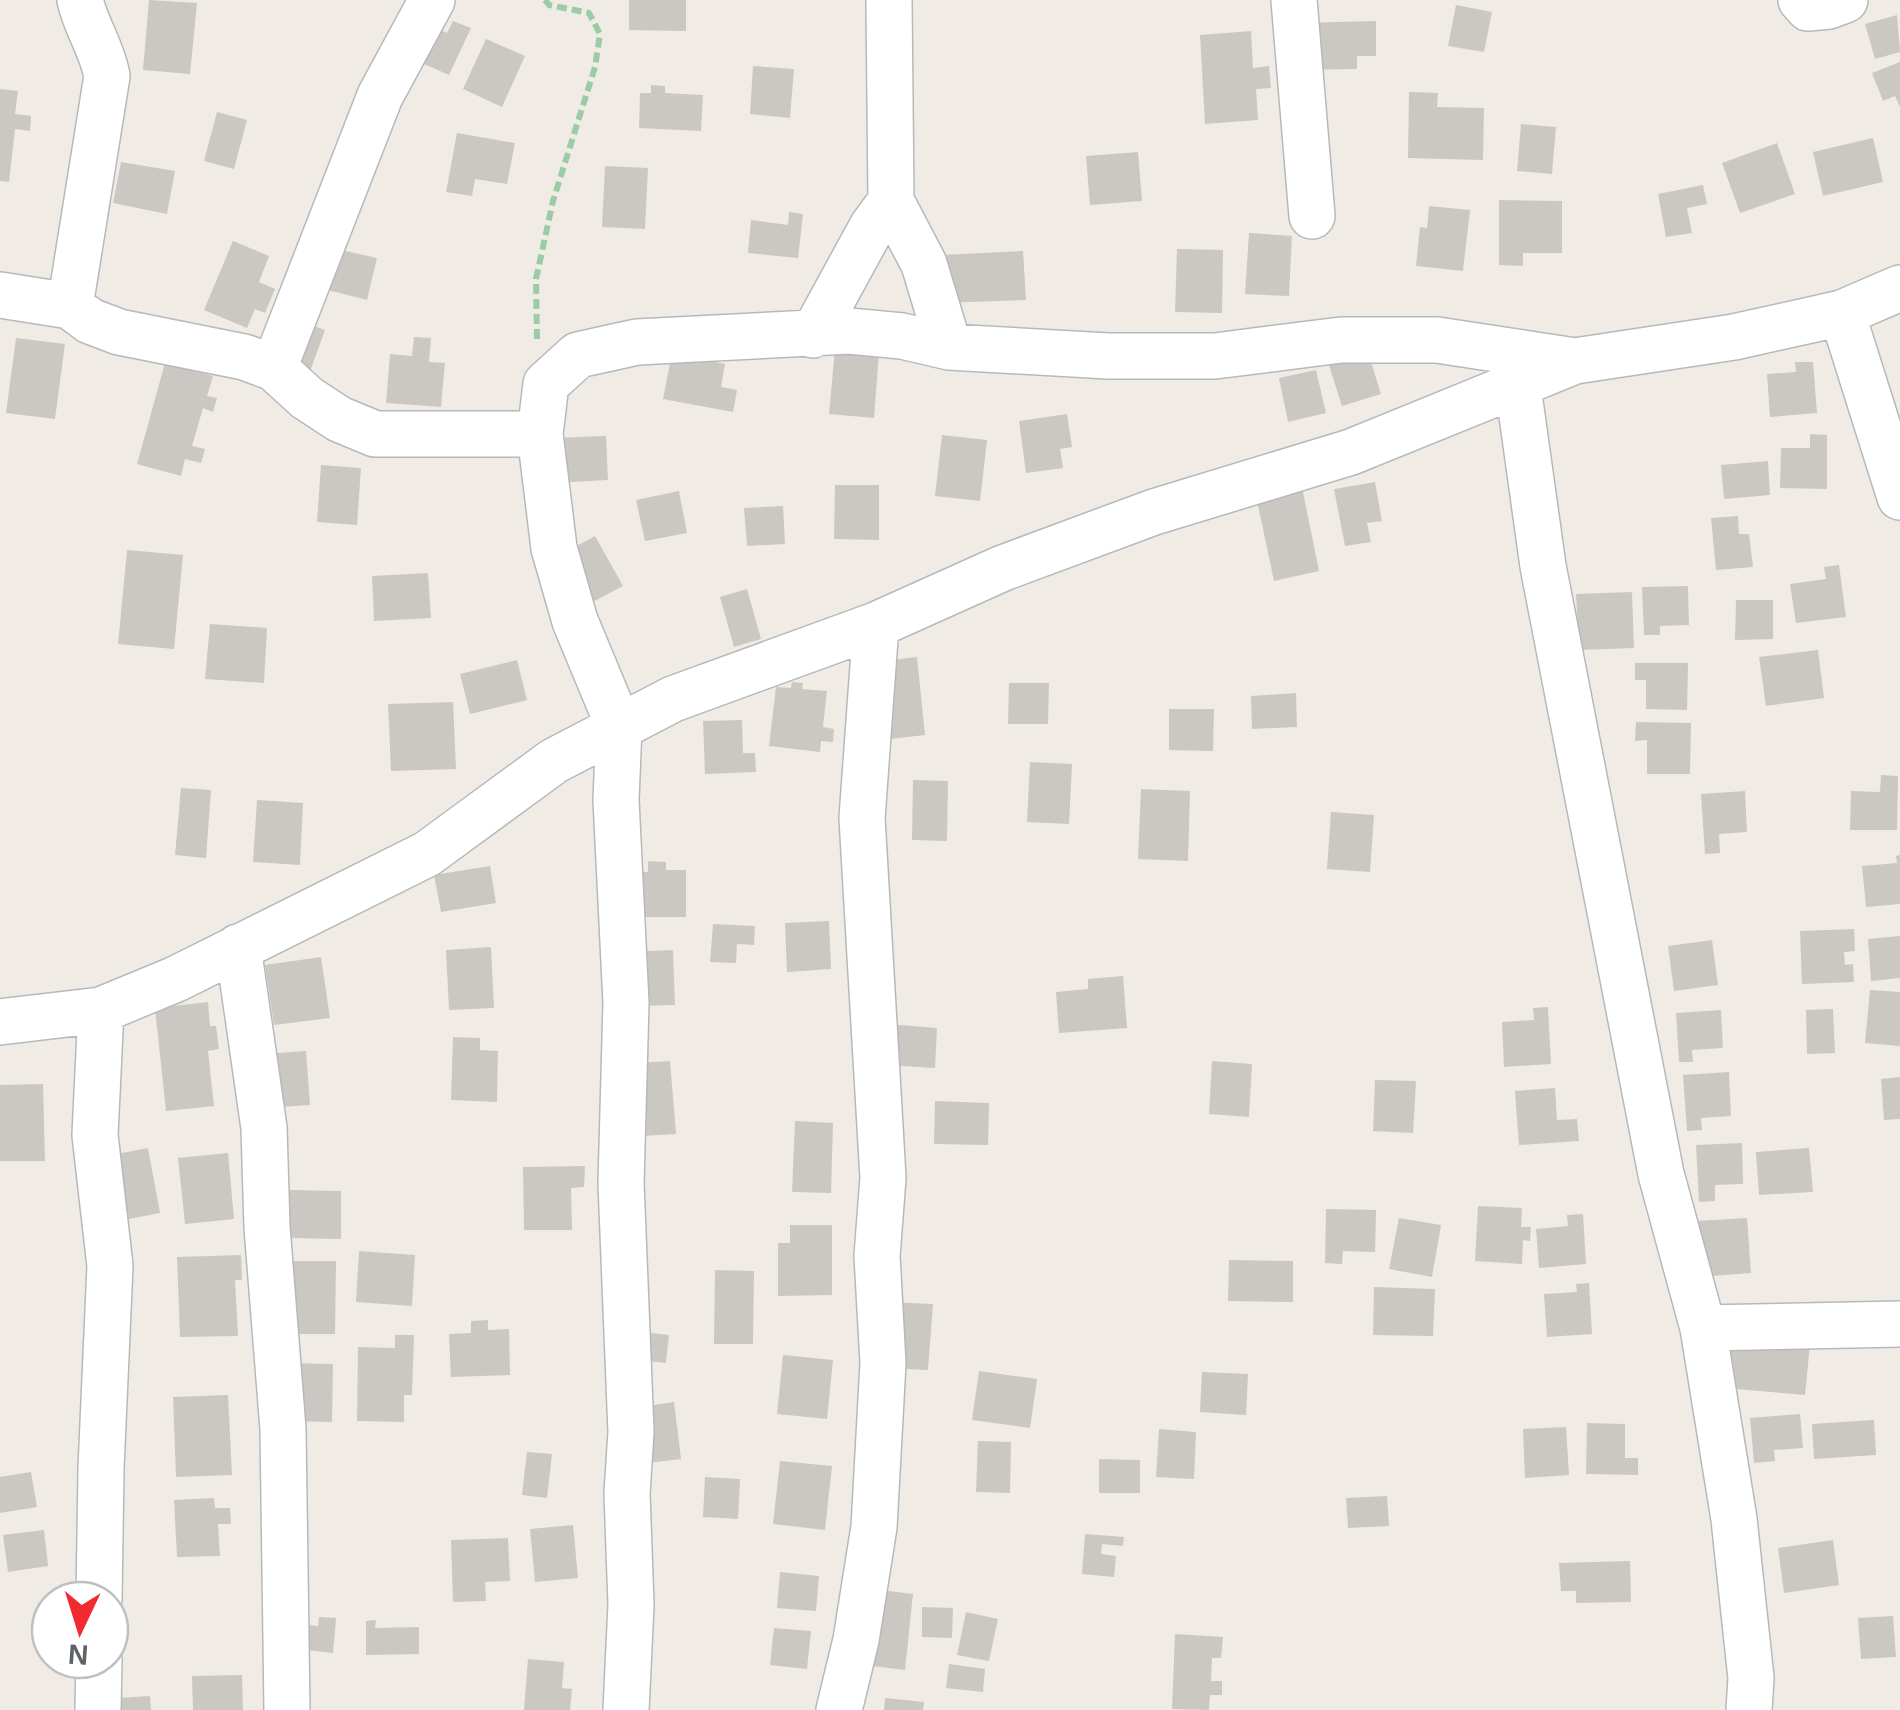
<svg xmlns="http://www.w3.org/2000/svg" width="1900" height="1710" viewBox="0 0 1900 1710" font-family="Helvetica,sans-serif">
  <style>
    .building { fill: #cbc7c2 }
    .lines { fill: none; stroke-linecap: round; stroke-linejoin: round }
    .street-casing { stroke: #b6b9bc; stroke-width: 48 }
    .path { stroke: #9bcca4; stroke-width: 6; stroke-dasharray: 10 5; stroke-linecap: butt }
    .street { stroke: #fff; stroke-width: 45 }
  </style>
  <rect width="100%" height="100%" fill="#f0ece5"/>
  <path class="building" d="M149,0L197,3L190,74L143,70Z
    M629,0H686V31L629,30Z
    M1456,5L1492,12L1484,52L1448,46Z
    M1897,15L1900,52L1875,59L1865,24Z
    M421,21L447,33L453,21L471,28L449,75L406,56Z
    M1376,21V56H1357V69L1298,70V23Z
    M1251,31L1253,68L1269,66L1271,88L1256,89L1258,120L1205,124L1200,35Z
    M486,39L525,56L502,107L463,89Z
    M1900,62V107L1895,96L1883,101L1872,73Z
    M753,66L794,69L790,118L750,114Z
    M651,85L665,86V93L703,95L701,131L639,128L640,93H651Z
    M0,89L18,91L15,114L31,116L30,131L15,129L9,182L0,181Z
    M1409,92L1438,93L1437,107L1484,108L1483,160L1408,158Z
    M217,112L247,120L234,169L204,161Z
    M1521,124L1556,127L1552,174L1517,171Z
    M457,133L515,143L507,184L475,179L472,196L446,192Z
    M1873,138L1883,182L1823,196L1813,152Z
    M1777,143L1795,194L1740,213L1722,163Z
    M1138,152L1142,201L1090,205L1086,156Z
    M121,162L175,171L167,214L113,203Z
    M605,166L648,168L645,229L602,227Z
    M1703,185L1707,204L1687,208L1692,233L1666,237L1658,194Z
    M1499,200L1562,201V253H1523V266L1499,265Z
    M1429,206L1470,210L1463,271L1416,266L1420,227L1427,228Z
    M789,212L803,214L798,258L748,253L751,220L788,225Z
    M1249,233L1292,236L1289,296L1245,294Z
    M233,241L269,256L259,282L275,289L265,313L255,309L247,328L204,310Z
    M337,249L377,258L367,300L328,290Z
    M1177,249L1223,250L1222,313L1175,312Z
    M1023,251L1026,300L943,303L941,255Z
    M287,316L325,330L308,377L269,364Z
    M414,337L431,338L429,362L445,363L441,407L386,403L390,354L412,356Z
    M16,338L65,344L55,419L6,413Z
    M1365,343L1381,394L1342,406L1326,356Z
    M835,349L879,353L874,418L829,414Z
    M672,353L725,364L721,387L737,390L733,412L663,399Z
    M1795,362H1813L1817,413L1770,417L1767,374L1796,372Z
    M165,363L213,376L207,396L217,398L213,412L203,408L192,446L205,449L201,463L185,459L181,476L137,464Z
    M1316,370L1326,413L1288,422L1279,378Z
    M1067,414L1072,447L1060,449L1063,468L1026,473L1019,421Z
    M1810,434L1827,435V489L1780,488L1781,448H1810Z
    M942,435L987,440L980,501L935,496Z
    M606,436L608,480L553,483L551,438Z
    M1768,461L1770,495L1724,499L1721,465Z
    M321,465L361,468L357,525L317,522Z
    M1301,482L1319,571L1274,581L1255,491Z
    M1375,482L1382,521L1367,523L1371,542L1345,546L1334,489Z
    M835,485H879V540L834,539Z
    M679,491L687,533L645,541L636,500Z
    M783,506L785,544L747,546L744,508Z
    M1738,516L1739,534H1749L1753,567L1716,570L1711,518Z
    M595,536L623,586L587,605L560,555Z
    M127,550L183,555L174,649L118,644Z
    M1839,565L1846,617L1796,623L1790,584L1826,579L1824,567Z
    M428,573L431,618L374,621L372,576Z
    M1688,586L1689,625L1660,626V635H1644L1642,587Z
    M747,589L761,639L734,647L720,597Z
    M1632,592L1634,648L1579,650L1576,594Z
    M1736,600H1773V639L1735,640Z
    M210,624L267,628L264,683L205,679Z
    M1818,650L1824,698L1766,706L1759,657Z
    M917,657L925,735L872,741L864,663Z
    M517,660L527,700L470,714L460,674Z
    M1635,663H1688L1687,710L1646,709V680H1635Z
    M792,682L803,683L802,689L827,691L823,727L834,729L833,742L821,741L820,752L769,746L776,687L791,688Z
    M1009,683H1049L1048,724H1008Z
    M1296,693L1297,727L1252,729L1251,696Z
    M453,702L456,769L391,771L388,704Z
    M1169,709H1214L1213,751L1169,750Z
    M742,720L743,753H755L756,772L705,774L703,721Z
    M1636,722L1691,723L1690,774H1647V740L1635,741Z
    M1030,762L1072,764L1069,824L1027,822Z
    M1881,775L1898,776L1897,830H1850L1851,791L1880,792Z
    M913,780L948,781L947,841L912,840Z
    M181,788L211,790L206,858L175,855Z
    M1141,789L1190,791L1188,861L1138,859Z
    M1745,791L1747,832L1719,834L1720,853L1705,854L1701,794Z
    M257,800L303,803L300,865L253,862Z
    M1331,812L1374,815L1370,872L1327,869Z
    M1900,855V904L1866,907L1862,866L1897,863L1896,856Z
    M648,861L666,862V870H686V917H631V872H648Z
    M490,866L496,903L441,912L434,875Z
    M829,921L831,969L787,972L785,923Z
    M713,924L755,926L754,945L737,944L736,963L710,962Z
    M1854,929L1855,951L1844,952L1845,965L1853,964L1854,982L1802,984L1800,931Z
    M1900,936V978L1871,981L1868,939Z
    M1712,940L1718,985L1674,991L1668,946Z
    M491,947L494,1008L449,1010L446,950Z
    M673,950L675,1005L631,1006L630,952Z
    M321,957L330,1018L274,1025L265,965Z
    M1123,976L1127,1028L1059,1033L1056,992L1088,989V979Z
    M1870,990L1900,992V1046L1865,1043Z
    M208,1002L210,1026H216L219,1049L208,1051L214,1106L166,1111L155,1008Z
    M1548,1007L1551,1064L1504,1067L1502,1022L1534,1020L1533,1008Z
    M1833,1009L1835,1053L1807,1054L1806,1010Z
    M1721,1010L1723,1048L1692,1050L1693,1062H1679L1676,1013Z
    M888,1024L937,1028L935,1068L885,1065Z
    M453,1037L480,1038V1050L498,1051L497,1102L451,1100Z
    M306,1051L310,1105L266,1108L262,1054Z
    M670,1061L676,1134L625,1137L620,1064Z
    M1212,1061L1252,1064L1249,1117L1209,1114Z
    M1729,1072L1731,1116L1701,1118L1702,1130L1687,1131L1683,1075Z
    M1900,1077V1119L1884,1120L1881,1079Z
    M1375,1080L1416,1081L1413,1133L1373,1131Z
    M43,1084L45,1161H0V1085Z
    M1555,1088L1557,1120L1577,1119L1579,1141L1519,1145L1515,1091Z
    M935,1101L989,1103L988,1145L934,1144Z
    M795,1121L833,1123L831,1193L792,1192Z
    M1742,1143L1743,1184L1715,1185V1201L1699,1202L1696,1145Z
    M148,1148L160,1213L113,1222L101,1157Z
    M1809,1148L1813,1192L1759,1195L1756,1152Z
    M228,1153L234,1219L185,1224L178,1158Z
    M585,1166L584,1187L571,1188L572,1230H524L523,1167Z
    M289,1190L341,1191V1239L289,1238Z
    M1478,1206L1522,1208L1521,1227H1531L1530,1241L1523,1240L1522,1264L1475,1261Z
    M1326,1209L1376,1210L1375,1252L1343,1251L1342,1264L1325,1263Z
    M1583,1214L1586,1264L1539,1268L1536,1229L1568,1226L1567,1215Z
    M1399,1218L1441,1225L1432,1277L1389,1269Z
    M1747,1218L1751,1273L1685,1278L1681,1222Z
    M790,1225H832V1295L778,1296V1243H790Z
    M359,1251L415,1255L412,1306L356,1302Z
    M241,1255L242,1280H235L238,1336L180,1337L177,1257Z
    M1229,1260L1293,1261V1302L1228,1301Z
    M287,1261H336L335,1334H286Z
    M715,1270L754,1271L753,1344H714Z
    M1589,1283L1592,1334L1547,1337L1544,1294L1577,1292L1576,1284Z
    M1374,1287L1435,1289L1433,1336L1373,1335Z
    M888,1302L933,1304L928,1370L884,1368Z
    M488,1320V1330L509,1329L510,1375L451,1377L449,1334L471,1333V1321Z
    M624,1330L669,1335L666,1363L621,1358Z
    M395,1335H414L412,1395H404V1422L357,1421L358,1347L395,1348Z
    M1728,1341L1810,1344L1805,1395L1724,1388Z
    M783,1355L833,1360L827,1419L777,1414Z
    M287,1363L333,1364L332,1422L287,1421Z
    M979,1371L1037,1379L1030,1428L972,1420Z
    M1202,1372L1248,1374L1246,1415L1200,1412Z
    M228,1395L232,1475L176,1477L173,1397Z
    M674,1402L681,1459L648,1463L641,1407Z
    M1800,1414L1803,1448L1774,1450L1775,1461L1754,1463L1750,1418Z
    M1874,1420L1876,1455L1814,1459L1812,1424Z
    M1587,1423L1625,1424V1458H1638V1475L1586,1474Z
    M1566,1427L1569,1475L1525,1478L1523,1429Z
    M1159,1429L1196,1432L1194,1479L1156,1477Z
    M978,1441L1011,1442L1010,1493L976,1492Z
    M527,1452L552,1454L547,1498L522,1495Z
    M1099,1459L1140,1460V1493H1099Z
    M780,1461L832,1466L825,1530L773,1524Z
    M31,1472L37,1507L0,1513V1477Z
    M705,1477L740,1479L738,1519L703,1517Z
    M1387,1496L1389,1526L1348,1528L1346,1498Z
    M214,1498L215,1508H230L231,1524H218L220,1556L177,1557L174,1500Z
    M573,1525L578,1578L535,1582L530,1529Z
    M44,1530L48,1566L8,1572L3,1535Z
    M1085,1534L1124,1537L1123,1546L1102,1544L1101,1554L1116,1556L1114,1577L1082,1574Z
    M508,1538L510,1581L485,1582L486,1601L453,1602L451,1540Z
    M1833,1540L1839,1585L1784,1593L1778,1548Z
    M1630,1561L1631,1602L1576,1603V1591H1561L1559,1563Z
    M780,1572L819,1576L816,1611L777,1608Z
    M864,1588L913,1594L905,1670L855,1664Z
    M922,1607L953,1608L952,1638L922,1637Z
    M966,1612L998,1619L989,1661L957,1655Z
    M1893,1616L1896,1657L1861,1659L1858,1618Z
    M319,1617L336,1618L333,1653L288,1648L290,1623L318,1626Z
    M376,1620L375,1628L419,1627V1654L366,1655V1621Z
    M774,1628L811,1631L807,1669L770,1665Z
    M1175,1634L1223,1637L1221,1658H1212L1211,1681H1222V1695H1210L1209,1710L1172,1709Z
    M528,1659L564,1662L562,1688L572,1689L570,1710H524Z
    M949,1664L985,1669L983,1692L946,1688Z
    M242,1675L243,1710H193L192,1676Z
    M150,1696L151,1710H104L103,1699Z
    M885,1698L924,1702L923,1710H884Z"/>
  <g class="lines">
    <defs>
      <path id="street" d="M80,0C86,27 102,48 107,76L70,306L90,321L119,332L244,357L274,368L307,398L339,419L375,434H540L554,548L575,621L619,727L616,800L626,1003L621,1183L631,1432L627,1493L631,1605L626,1710
        M889,0L891,201L924,264L949,347L1108,356H1215L1341,340H1437L1575,361
        M1294,0L1312,216
        M1801,0L1808,8L1829,6L1845,0
        M0,295L70,306
        M1842,313L1900,497
        M813,335L872,227L891,201
        M274,368L380,96L432,0
        M1518,387L1543,566L1661,1174L1703,1328L1734,1519L1751,1678L1749,1710
        M540,434L546,384L578,355L637,342L849,331L902,336L949,347
        M238,947L264,1128L267,1227L283,1429L287,1710
        M0,1022L101,1010L176,979L427,854L554,761L673,699L876,625L1003,568L1154,512L1351,452L1575,361L1734,337L1842,313L1900,288
        M1703,1328L1900,1324
        M99,1600L101,1468L110,1266L95,1135L101,1010
        M98,1710L99,1660
        M839,1710L856,1640L874,1527L883,1363L877,1256L883,1178L862,818L876,625"/>
    </defs>
    <use href="#street" class="street-casing"/>
    <path class="path" d="M537,339L536,279L553,201L595,67L600,34L589,13L549,5L545,0"/>
    <use href="#street" class="street"/>
  </g>
  <g transform="translate(80 1630) rotate(184)"><circle r="48" fill="#ffffff" stroke="#bec0c2" stroke-width="2.5"/>
  <path d="M0-8L18 38L0 25L-18 38Z" fill="#f12a30"/>
  <text y="-15" font-size="28" font-weight="bold" text-anchor="middle" fill="#5d6266">N</text>
  </g>
</svg>
